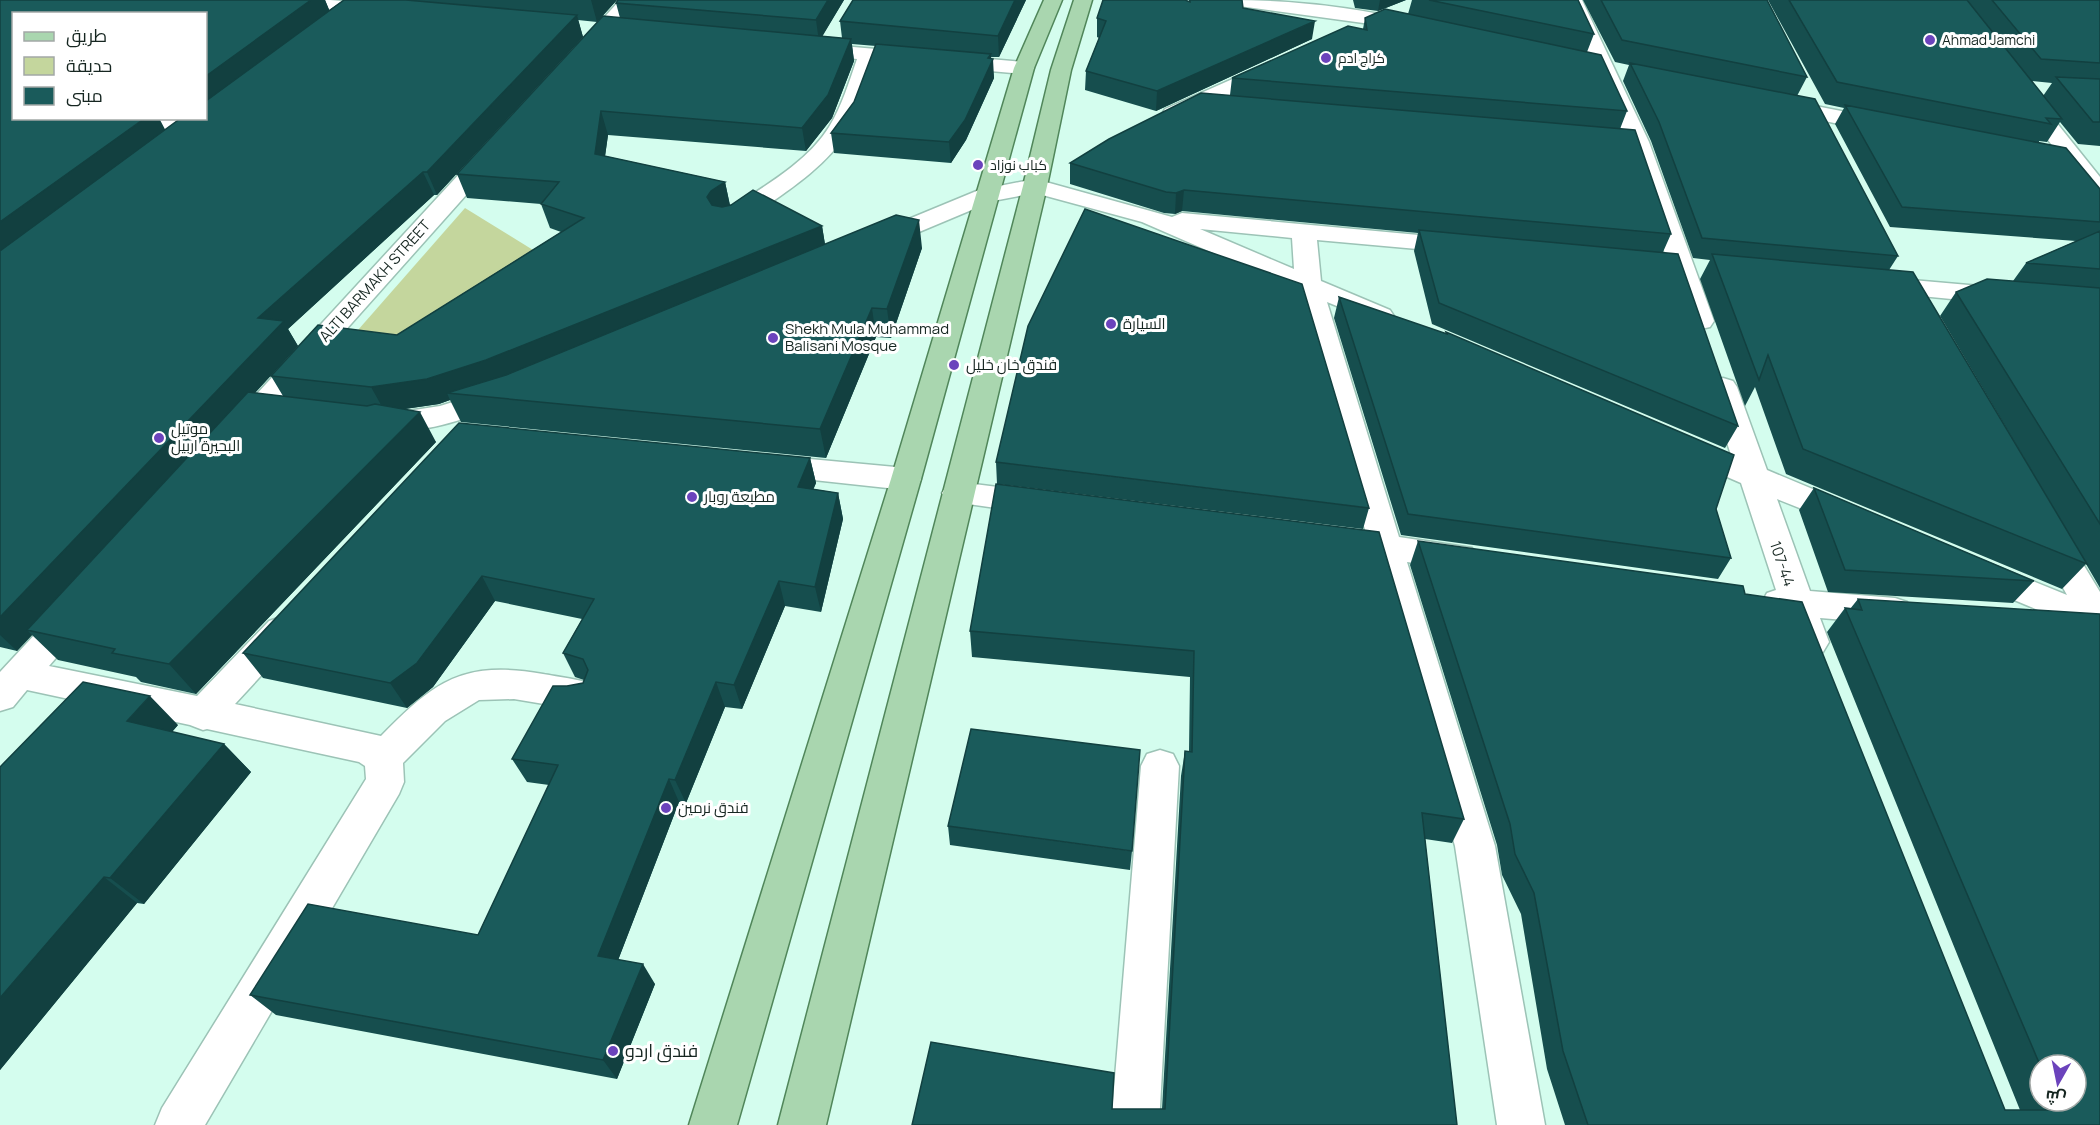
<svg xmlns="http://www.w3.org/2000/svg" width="2100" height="1125" viewBox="0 0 2100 1125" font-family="Manrope,Cairo,sans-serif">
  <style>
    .green { fill: #c4d69d }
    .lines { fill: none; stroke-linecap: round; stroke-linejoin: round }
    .minor-casing { stroke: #9cc3b6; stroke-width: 3 }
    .primary-casing { stroke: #50865a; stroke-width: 3 }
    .minor { fill: #fff; fill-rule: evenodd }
    .primary { fill: #a9d6af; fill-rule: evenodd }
    .wall { fill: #164e4e; fill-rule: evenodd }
    .shaded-wall { fill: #124040 }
    .building { fill: #1a5b5b; stroke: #124040; stroke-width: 1.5 }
    .poi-dot { fill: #6b43bc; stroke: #fff; stroke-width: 2 }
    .labels { text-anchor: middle; stroke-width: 6; stroke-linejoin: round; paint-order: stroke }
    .far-poi-label { font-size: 14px; fill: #162621; stroke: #fff; text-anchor: start }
    .street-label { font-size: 15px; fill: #162621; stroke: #fff }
    .poi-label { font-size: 15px; fill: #162621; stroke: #fff; text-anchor: start }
    .near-poi-label { font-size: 18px; fill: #162621; stroke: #fff; text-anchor: start }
  </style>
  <rect width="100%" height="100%" fill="#d4fdee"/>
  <path class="green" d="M465,208L546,258L543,343L351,338Z"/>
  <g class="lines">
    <defs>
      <path id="minor" d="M257,0H330L380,4L387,6L389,10L387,14L380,16L266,6L259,4Z
        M620,0H639L592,54H578L575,50L578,46Z
        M1230,0C1292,0 1355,7 1416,22L1419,26L1416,30L1409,32L1378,25L1239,6L1232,4Z
        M1564,0H1582L1649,142L1714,321L1710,327L1701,329L1692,327L1688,321L1627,142Z
        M808,43L1024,62L1031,64L1034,68L1031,72L1024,74L877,61C869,84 863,108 850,129C823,172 776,198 736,227L727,229L718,227L715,222L718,217C755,191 805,166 829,127C842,106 849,82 857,59L801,53L798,49L801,45Z
        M1273,61L1280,63L1283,67L1280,71L1181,119L1173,120L1165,119L1162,114L1165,109Z
        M2025,90L2032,92L2100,177V199L2092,197L2014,96L2018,92Z
        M1780,99L1882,119L1890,121L1893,126L1890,131L1882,133L1772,110L1769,105L1772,100Z
        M97,118H163L202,124L205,129L202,134L194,136L108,125L100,123Z
        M492,145L500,147L503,152L500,157L252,435L242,438L232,435L227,428L232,421L484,147Z
        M1035,179L1172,217L1182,213L1462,239L1471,241L1474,246L1471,251L1462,253L1317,240L1321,281L1390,310L1394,316L1390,322L1381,324L1327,302L1399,537L1472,548L1476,557L1472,566L1460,569L1407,562L1495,846L1545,1125H1497L1455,846L1373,557L1328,549L1323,541L1328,533L1339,529L1366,533L1296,289L1142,222L1035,193L993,201L888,245L879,247L870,245L867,240L870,235L979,190ZM1200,229L1292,238L1294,269Z
        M1878,277L2003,288L2012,290L2016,296L2012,302L2003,304L1869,291L1865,285L1869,279Z
        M1723,378L1733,381L1737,387L1767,470L1858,508L1863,516L1858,524L1847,527L1777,499L1810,591L1895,598L1907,602L1912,611L1907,620L1895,624L1820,618L1829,642L1823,652L1811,656L1799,652L1785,615L1767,611L1762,602L1767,593L1776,590L1741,483L1679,456L1675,449L1679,442L1690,439L1731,455L1709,387L1713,381Z
        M498,388L508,390L512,397L508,404C475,415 416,438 382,429L377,422L382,415L440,406Z
        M767,455L906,468L917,471L921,479L917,487L906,490L767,475L756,472L752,465L756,458Z
        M958,482L1038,492L1049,495L1054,503L1049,511L1038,514L947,501L942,493L947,485Z
        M2052,527L2063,531L2100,592V636L1971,582L1966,573L1971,564L1983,561L2067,595L2036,539L2041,531Z
        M75,600L87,604L92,613L87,622L49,666L197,696L269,621L281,617L293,621L298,631L293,641L235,704L381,736C435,681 463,660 543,674C560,677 577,679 593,684L598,695L593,706L580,710L514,699L479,700L445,721L403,763L404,782L399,794L205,1125H155L162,1108L366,779L365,766L359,762L207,729L203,730L190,725L27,690L13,707L0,711V672L63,604Z
        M1160,750L1173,754L1179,766L1159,1125H1111L1141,766L1147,754Z"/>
      <path id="primary" d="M1044,0H1062L1034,68L921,479L737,1125H689L891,479L1014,68Z
        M1074,0H1092L1071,70L1047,186L826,1125H778L1023,186L1051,70Z"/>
    </defs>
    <use href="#minor" class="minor-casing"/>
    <use href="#primary" class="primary-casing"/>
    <use href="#minor" class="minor"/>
    <use href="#primary" class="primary"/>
  </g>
  <path class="wall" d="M0,0H325L329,10L344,0H617L597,22L578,20L583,37L437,195H434L288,329L298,346L255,393L283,396L271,376L397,335L561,232L550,228L541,204L467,198L457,174L620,18L616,3L844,0L822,36L842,38L840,21L853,0H1026L999,57H991L994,78L966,140L951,163L834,153L831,133L854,102L876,46L852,44L854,61L832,118L806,151L608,135L605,156L725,182L730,205L822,226L825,245L922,248L891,338L876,337L826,458L461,422L450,400L439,404L404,409L436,442L196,694L141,682L136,677L58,660L32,635L17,651L0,647ZM206,14V118L165,130L14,118Z
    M1189,0H1242L1243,8L1312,39L1156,111L1085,90L1086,71L1099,38L1097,37V18L1189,1Z
    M1353,0H1406L1378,11L1355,8Z
    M1412,0H1578L1594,34L1587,52L1627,111L1620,129L1671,234L1663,252L1738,426L1725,448L1432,324L1414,251L1418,233L1182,211L1175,214L1164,213L1070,184V163L1230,95L1232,78L1363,29L1365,18L1408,14Z
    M1583,0H1767L1807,77L1797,96L1898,256L1889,270L2057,514L1940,316L1956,292L2013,281L2026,263L2076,241L1890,227L1835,124L1844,108L1825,104L1768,0H2100V146L2078,144L2060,122L2047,142L2039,141V142L2100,189V588L2086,564L2062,589L1786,474L1755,387L1745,406L1700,279L1710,260L1693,258L1651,141L1623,81L1629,65L1615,62ZM2032,81L2052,83L2043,96Z
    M1339,297L1446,334V332L1716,509L1731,558L1718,579L1401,535L1334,318Z
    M810,458L816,483L813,489L838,493L843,519L821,612L785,606L742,709L725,707L686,803L679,802L618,960L655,984L617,1079L276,1015L250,995L478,935L549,785L527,782L512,759L567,686L583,683L584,680L575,677L563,653L582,619L495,601L433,687L407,708L263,678L243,653Z
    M996,462L1369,508L1363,529L997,484Z
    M996,484L1464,819L1452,843L1425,839L1457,1125L1112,1109H1162L1181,776L1185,751L1189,752L1190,677L972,657L970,631Z
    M1814,488L2034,581L2013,603L1828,592L1799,510Z
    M1418,541L1745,594L2005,1110H2020L1827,632L1845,608L1850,609L1858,599L2100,1125H1565L1547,1069L1521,914L1502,875L1497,845L1410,565ZM2040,1065L2076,1101H2040Z
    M178,725L172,732L224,744L251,772L144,904L137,903L0,1070V767Z
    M948,826L1132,851L1130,870L950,845Z"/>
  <path class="shaded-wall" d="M311,0H325L331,14L206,108V76Z
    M591,0H617L597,22Z
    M828,0H844L819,42L816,20Z
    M1015,0H1026L999,57L998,36Z
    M1380,0H1406L1378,11Z
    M577,15L583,37L437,195L427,172Z
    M1315,21L1312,39L1156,111L1157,91Z
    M851,39L854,61L832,118L806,151L802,128Z
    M991,54V63L993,59L994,78L966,140L951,163L949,142Z
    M601,111L608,135L602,178L595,154Z
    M145,118H159L168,135L0,259V222Z
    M423,172L434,195L288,329L298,346L34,632L27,630L32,635L17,651L0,635V617L258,318Z
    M725,182L730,206L717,215L707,197L711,191Z
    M1184,190L1182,211L1175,214L1176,193Z
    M919,220L922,248L891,338L887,309Z
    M822,226L826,250L497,385L447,393L450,400L439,404L385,412L371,387Z
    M872,308L876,337L826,458L820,429Z
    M420,412L436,442L196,694L169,664Z
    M810,458L816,483L804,513L798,487Z
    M838,493L843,519L821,612L815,587Z
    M482,576L495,601L433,687L407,708L390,683Z
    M779,581L785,606L742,709L734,685Z
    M716,682L725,707L686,803L675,780Z
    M150,696L178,725L156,750L127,721Z
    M224,744L251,772L144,904L110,878Z
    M669,779L679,802L612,976L598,956Z
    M104,877L137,903L0,1070V998Z
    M643,964L655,984L617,1079L603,1060Z"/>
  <path class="building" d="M0,0H311L206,76V14H14V118H145L0,222Z
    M344,0H406L577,15L427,172H423L258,318L284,321L0,617V251L181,118H206V101Z
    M618,0H828L816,20L616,3Z
    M853,0H1015L998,36L840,21Z
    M1103,0H1185L1190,2V0H1242L1243,8L1315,21L1157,91L1086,71L1106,21L1097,18Z
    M1429,0H1578L1594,34Z
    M1601,0H1767L1807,77L1622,40Z
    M1789,0H1967L2062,119L2046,118L2051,124L1837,82Z
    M1992,0H2100V63L2041,59Z
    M1385,9L1601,55L1627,111L1232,78L1348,26L1367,30L1365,18Z
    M603,16L851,39L828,95L802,128L601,111L595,154L725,182L711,191L707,197L712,205L722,207L731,205L753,190L822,226L486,360L427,379L371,387L271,376L318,325L397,335L584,218L541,204L559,182L457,174Z
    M876,44L991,54L988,58L993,59L978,92L965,120L949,142L831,133L854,102Z
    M1630,63L1815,99L1898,256L1702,238L1659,122Z
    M2056,77L2100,79V122H2093Z
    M1201,93L1635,130L1671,234L1184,190L1176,193L1166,192L1070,163L1109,139Z
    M1845,105L2066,148L2100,189V222L1902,207Z
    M1085,209L1302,284L1369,508L996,462L1028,326Z
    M896,215L919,220L887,309L872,308L820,429L447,393L506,375Z
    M1419,230L1678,254L1738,426L1439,303Z
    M2100,231V269L2026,263Z
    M1712,254L1913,272L2087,564L1803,449L1768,355L1759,380Z
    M1987,279L2100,288V524L1956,292Z
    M1339,297L1447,334L1446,332L1734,455L1716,509L1731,558L1408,514Z
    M248,392L367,406L375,404L420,412L169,664L112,653L115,649L27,630Z
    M459,423L810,458L798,487L838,493L815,587L779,581L734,685L716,682L675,780L669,779L598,956L643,964L603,1060L250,995L308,904L478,935L558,765L512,759L553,686H567L583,683L588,670L583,659L563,653L594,599L482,576L417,663L390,683L243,653Z
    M996,484L1379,532L1464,819L1422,813L1457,1125H912L931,1042L1114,1073L1112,1109H1165L1185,751L1192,752L1194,651L970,631Z
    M1814,488L2034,581L1845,570Z
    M1418,541L1743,586L1745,594L1802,602L2005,1110H2059L2055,1101H2076V1065H2040L1845,608L1862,610L1858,599L2100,614V1125H1588L1563,1051L1534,893L1515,854L1510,824Z
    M83,682L150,696L127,721L224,744L110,878L104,877L0,998V767Z
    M971,729L1140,750L1132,851L948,826Z"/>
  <g class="poi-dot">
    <circle cx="1930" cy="40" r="6"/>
    <circle cx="1326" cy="58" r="6"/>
    <circle cx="978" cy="165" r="6"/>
    <circle cx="1111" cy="324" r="6"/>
    <circle cx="773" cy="338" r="6"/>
    <circle cx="954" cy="365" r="6"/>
    <circle cx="159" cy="438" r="6"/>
    <circle cx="692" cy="497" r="6"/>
    <circle cx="666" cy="808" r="6"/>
    <circle cx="613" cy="1051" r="6"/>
  </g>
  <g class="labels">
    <g class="far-poi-label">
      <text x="1942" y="45">Ahmad Jamchi</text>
      <text x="1338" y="63">كراج ادم</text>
      <text x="990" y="170">كباب نوزاد</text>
    </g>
    <g class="street-label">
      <text transform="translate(375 281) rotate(-48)" y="5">ALTI BARMAKH STREET</text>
      <text transform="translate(1782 564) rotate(71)" y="5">107-44</text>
    </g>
    <g class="poi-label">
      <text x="1123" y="329">السيارة</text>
      <text x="785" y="334">Shekh Mula Muhammad<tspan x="785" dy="17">Balisani Mosque</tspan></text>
      <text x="966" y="370">فندق خان خليل</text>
      <text x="171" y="434">موتيل<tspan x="171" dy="17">البحيرة اربيل</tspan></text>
      <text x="704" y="502">مطبعة روبار</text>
      <text x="678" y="813">فندق نرمين</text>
    </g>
    <g class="near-poi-label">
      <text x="625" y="1057">فندق اردو</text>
    </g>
  </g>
  <rect x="12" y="12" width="195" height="108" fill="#ffffff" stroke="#a2a8a6" stroke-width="1.5"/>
  <rect x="24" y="32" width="30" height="9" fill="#a9d6af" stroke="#a2a8a6" stroke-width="1.5"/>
  <text x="66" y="42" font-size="18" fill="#162621">طريق</text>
  <rect x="24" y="57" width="30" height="18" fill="#c4d69d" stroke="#a2a8a6" stroke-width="1.5"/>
  <text x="66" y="72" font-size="18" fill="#162621">حديقة</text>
  <rect x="24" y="87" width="30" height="18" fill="#1a5b5b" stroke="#a2a8a6" stroke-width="1.5"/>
  <text x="66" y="102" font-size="18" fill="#162621">مبنى</text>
  <g transform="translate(2058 1083) rotate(189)"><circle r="28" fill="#ffffff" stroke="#a2a8a6" stroke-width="1.5"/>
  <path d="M0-4.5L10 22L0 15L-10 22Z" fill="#6b43bc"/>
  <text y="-9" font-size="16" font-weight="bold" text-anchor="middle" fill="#162621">ش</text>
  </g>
</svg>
